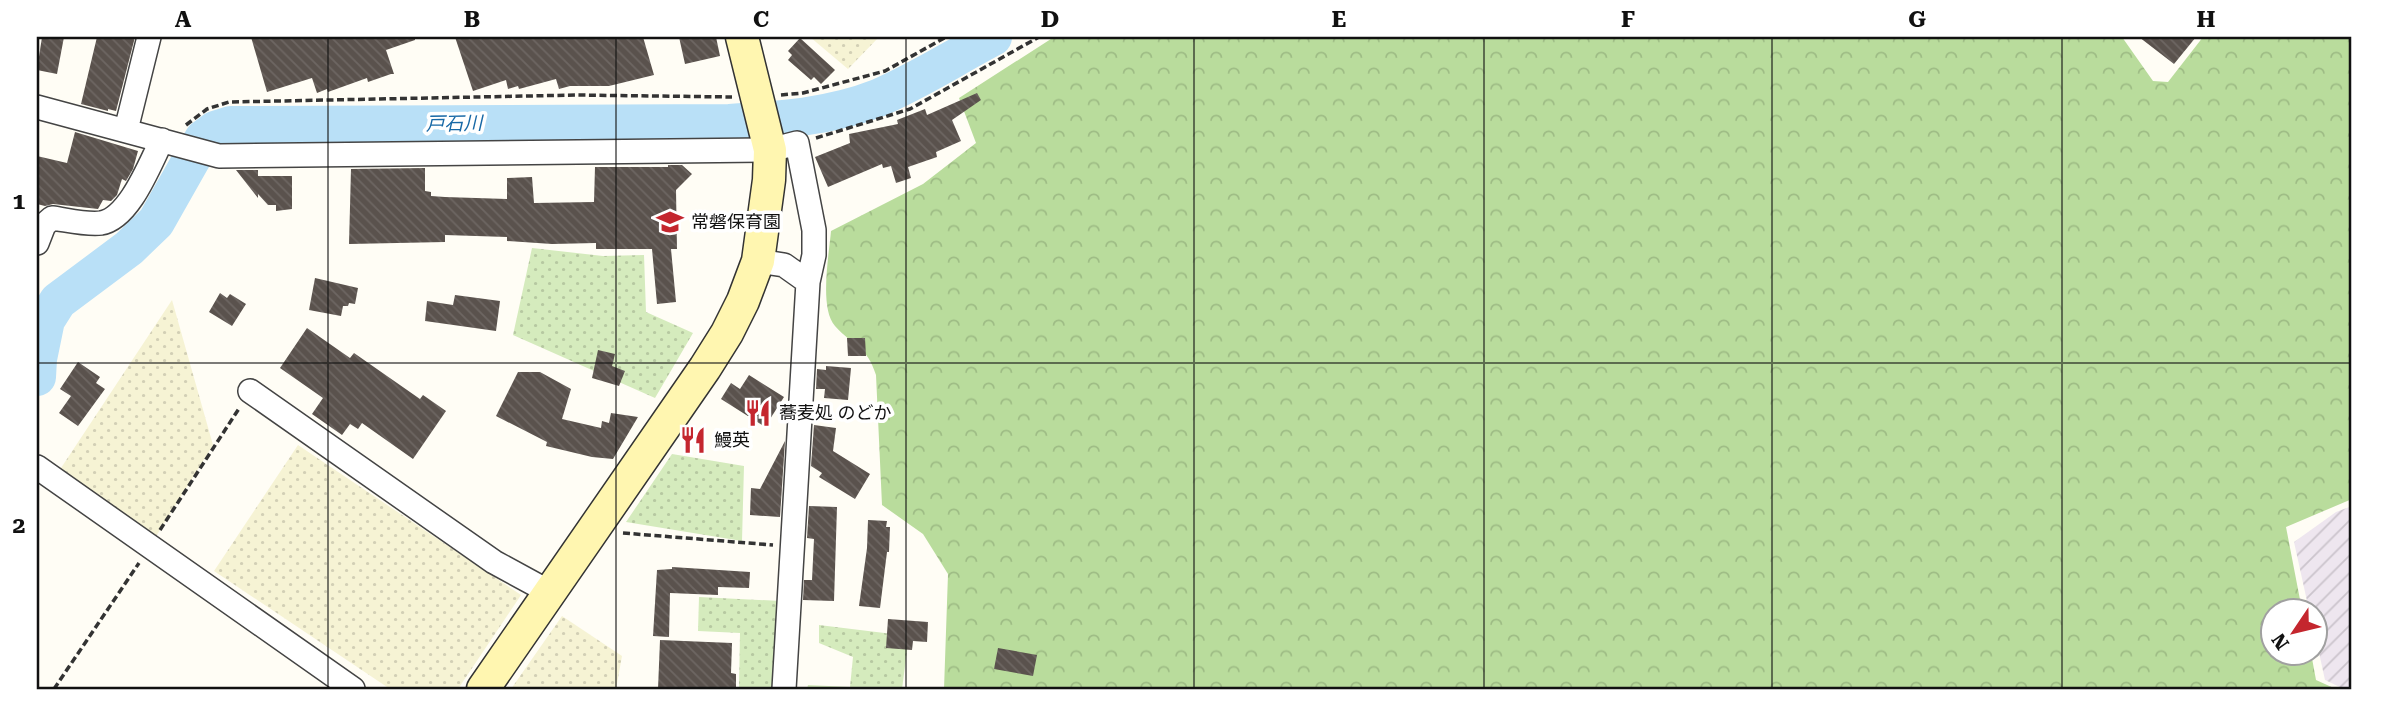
<svg xmlns="http://www.w3.org/2000/svg" width="2389" height="726" viewBox="0 0 2389 726" font-family="'Roboto Serif','Noto Sans JP',serif">
  <style>
    .industrial { fill: url(#industrial-furrows) }
    .farmland { fill: url(#farmland-dots) }
    .grass { fill: url(#grass-dots) }
    .forest { fill: url(#forest-crowns) }
    .lines { fill: none; stroke-linecap: round; stroke-linejoin: round }
    .river { stroke: #b9e0f7; stroke-width: 38 }
    .building { fill: url(#building-back-hatch) }
    .street-casing { stroke: #444; stroke-width: 26 }
    .secondary-casing { stroke: #333; stroke-width: 35 }
    .path { stroke: #333; stroke-width: 3.5; stroke-dasharray: 7 3.5; stroke-linecap: butt }
    .street { stroke: #fff; stroke-width: 23 }
    .secondary { stroke: #fff6b0; stroke-width: 32 }
    .grid { fill: none; stroke: #111; stroke-width: 2; stroke-opacity: 0.55 }
    .labels { text-anchor: middle; stroke-width: 7; stroke-linejoin: round; paint-order: stroke }
    .poi-label { font-size: 18px; fill: #111; stroke: #fff; text-anchor: start }
    .water-label { font-size: 19px; font-style: italic; fill: #1768a6; stroke: #fff }
    .neatline { fill: none; stroke: #111; stroke-width: 2.5 }
    .grid-label { font-size: 23px; text-anchor: middle; font-weight: bold; fill: #111 }
  </style>
  <defs>
    <pattern id="industrial-furrows" width="10" height="10" patternUnits="userSpaceOnUse" patternTransform="scale(1.75)"><rect width="10" height="10" fill="#eee6ef"/><path d="M-1 1l2-2M0 10L10 0M9 11l2-2" fill="none" stroke="#cbc4cc"/></pattern>
    <pattern id="farmland-dots" width="8" height="8" patternUnits="userSpaceOnUse" patternTransform="scale(1.75)"><rect width="8" height="8" fill="#f6f3d4"/><path d="M2 2h.1M6 6h.1" fill="none" stroke="#d2cfb5" stroke-width="1.8" stroke-linecap="round"/></pattern>
    <pattern id="grass-dots" width="8" height="8" patternUnits="userSpaceOnUse" patternTransform="scale(1.75)"><rect width="8" height="8" fill="#d5ebbd"/><path d="M2 2h.1M6 6h.1" fill="none" stroke="#b6c8a1" stroke-width="1.8" stroke-linecap="round"/></pattern>
    <pattern id="forest-crowns" width="20" height="18" patternUnits="userSpaceOnUse" patternTransform="scale(1.75)"><rect width="20" height="18" fill="#b9dc9c"/><path d="M2 6a3 3 0 1 1 6 0M12 15a3 3 0 1 1 6 0" fill="none" stroke="#9ebc85"/></pattern>
    <pattern id="building-back-hatch" width="6" height="6" patternUnits="userSpaceOnUse" patternTransform="scale(1.75)"><rect width="6" height="6" fill="#5a524d"/><path d="M-1 5l2 2M0 0l6 6M5-1l2 2" fill="none" stroke="#6d6662"/></pattern>
  </defs>
  <rect width="100%" height="100%" fill="#fffdf5"/>
  <path class="industrial" d="M2352,506V689H2344L2325,680L2316,639V610H2309L2294,542L2336,512Z"/>
  <path class="farmland" d="M810,37H879L848,69Z
    M172,300L213,445L155,538L59,471Z
    M298,445L521,595L458,689H390L214,571Z
    M562,616L622,656L616,689H511Z"/>
  <path class="grass" d="M532,248L603,256L644,255L646,312L693,333L655,398L513,335Z
    M672,454L744,466L742,541L626,522Z
    M699,597L781,601L778,689H739L740,633L698,631Z
    M819,625L909,636L902,689H807L808,685L850,687L853,657L819,643Z"/>
  <path class="forest" d="M1054,37H2122L2153,81L2168,82L2203,37H2352V499L2286,527L2302,610H2274V652L2311,653L2316,680L2336,689H944L948,574L923,534L882,505L876,375C867,346 854,347 835,326C819,308 829,255 831,231L923,184L976,143L959,98Z"/>
  <g class="lines">
    <path class="river" d="M37,377L38,359L46,320L58,301L129,248L156,222L203,139L215,130L231,125L729,123C779,120 830,117 878,98C918,81 955,57 993,37"/>
  </g>
  <path class="building" d="M42,37H64L57,74L37,70Z
    M97,37H135L116,111L108,109V111L81,104Z
    M251,37H415V40L386,50L394,74H391L368,82L367,78L328,92L327,89L317,93L312,78L267,92Z
    M455,37H643L654,75L609,86H570L559,89L556,79L519,89L518,86L508,89L506,80L473,91Z
    M679,37H716L720,56L685,64Z
    M2139,37H2196L2174,64Z
    M800,38L835,70L821,84L814,77L811,80L788,60L792,55L788,51Z
    M977,93L981,100L952,120L961,141L936,152L937,157L908,167L911,178L896,183L891,166L883,168L882,164L828,187L815,157L850,143L849,134L898,124L897,120L925,109L927,115Z
    M75,132L138,151L133,169L126,181L122,179L117,195L111,201L103,200L98,209L53,204L45,206L37,204V156L67,163Z
    M668,165H682L692,174L676,190L677,249H671L676,302L657,304L652,249H596V243L552,244L507,241V237L445,235V242L349,244L351,169L425,168V191L431,192V196L445,197L507,199V178L532,177L534,203L594,202L595,167H668Z
    M236,170H258V176H292V209L276,211V205H268L258,194V198Z
    M315,278L358,288L355,304L349,303L348,306H343L341,316L309,310Z
    M220,293L227,298L230,294L246,304L232,326L209,312Z
    M455,295L500,301L496,331L425,321L427,301L453,305Z
    M307,328L350,358L354,353L420,399L423,395L446,411L413,459L362,423L358,429L350,424L342,435L312,414L323,398L280,368Z
    M847,338H865L866,356H848Z
    M598,350L615,354L612,366L625,371L619,386L592,378Z
    M78,362L100,377L96,383L105,389L78,426L59,413L71,396L60,389Z
    M826,366L851,368L848,400L824,398L825,389H816L817,369L826,370Z
    M518,372H540L571,389L562,419L601,428L602,421L609,423L611,413L638,417L613,459L592,457L546,446L547,442L496,416Z
    M749,375L784,397L765,427L721,399L731,383L740,389Z
    M814,425L836,428L833,451L870,474L855,499L819,477L822,473L811,466Z
    M785,441L780,517L750,515L751,488L760,489Z
    M809,506L837,507L834,601L803,600L804,580H812L814,539L807,538Z
    M868,520L887,521L886,527H890L889,552H887L880,608L859,606L867,548Z
    M672,567L750,572L749,588L718,587V595L670,593L669,637L653,636L657,570L672,569Z
    M888,619L928,622L927,642L913,641L912,650L886,648Z
    M660,640L732,643L731,673L736,674V689H658Z
    M998,648L1037,655L1033,676L994,669Z"/>
  <g class="lines">
    <defs>
      <path id="street" d="M37,107L219,156L770,150L797,143L814,230V255L808,282
        M126,130L149,37
        M37,243L44,225L52,218C67,220 87,225 101,223C130,218 150,163 162,140
        M758,261L784,265L808,282L784,689
        M250,391L494,562L551,593
        M37,467L353,689"/>
      <path id="secondary" d="M483,689L705,368L727,333L743,301L758,261L769,180L770,150L742,37"/>
    </defs>
    <use href="#street" class="street-casing"/>
    <use href="#secondary" class="secondary-casing"/>
    <path class="path" d="M781,95L803,93L885,71L946,37
      M186,125L207,109L229,102L577,95L732,97
      M816,138L910,109L1039,37
      M160,530L240,407
      M623,533L773,545
      M54,689L139,563"/>
    <use href="#street" class="street"/>
    <use href="#secondary" class="secondary"/>
  </g>
  <path class="grid" d="M328,37V689M616,37V689M906,37V689M1194,37V689M1484,37V689M1772,37V689M2062,37V689M37,363H2352"/>
  <defs>
    <symbol id="school-bare" viewBox="-9 -9 18 18"><path d="M0-5L7-2L0 1L-7-2ZM-4 1L0 2.5L4 1V4Q0 6-4 4Z" fill="#c4262e" stroke="#fff" stroke-width="2.5" paint-order="stroke"/></symbol>
    <symbol id="restaurant-bare" viewBox="-9 -9 18 18"><path d="M-5-6h1v4h1v-4h1v4h1v-4h1v5L-1.5 .5V6h-2V.5L-5-1ZM5-6V6H3V1.5H1.5Q1.5-4 5-6Z" fill="#c4262e" stroke="#fff" stroke-width="2.5" paint-order="stroke"/></symbol>
  </defs>
  <g fill-rule="evenodd">
    <use href="#school-bare" x="651" y="203" width="38" height="38"/>
    <use href="#restaurant-bare" x="739" y="394" width="38" height="38"/>
    <use href="#restaurant-bare" x="674" y="421" width="38" height="38"/>
  </g>
  <g class="labels">
    <g class="poi-label">
      <text x="691" y="228">常磐保育園</text>
      <text x="779" y="419">蕎麦処 のどか</text>
      <text x="714" y="446">鰻英</text>
    </g>
    <g class="water-label">
      <text transform="translate(454 123) rotate(-1)" y="7">戸石川</text>
    </g>
  </g>
  <rect width="2389" height="726" fill="none" stroke="#ffffff" stroke-width="77"/>
  <g transform="translate(2294 632) rotate(235)"><circle r="33" fill="#ffffff" stroke="#a0a0a0" stroke-width="2"/>
  <path d="M0-5L12 26L0 18L-12 26Z" fill="#c4262e"/>
  <text y="-10" font-size="19" font-weight="bold" text-anchor="middle" fill="#111111">N</text>
  </g>
  <rect x="38" y="38" width="2312" height="650" class="neatline"/>
  <g class="grid-label">
    <text x="183" y="27">A</text>
    <text x="472" y="27">B</text>
    <text x="761" y="27">C</text>
    <text x="1050" y="27">D</text>
    <text x="1339" y="27">E</text>
    <text x="1628" y="27">F</text>
    <text x="1917" y="27">G</text>
    <text x="2206" y="27">H</text>
    <text x="19" y="209">1</text>
    <text x="19" y="533">2</text>
  </g>
</svg>
